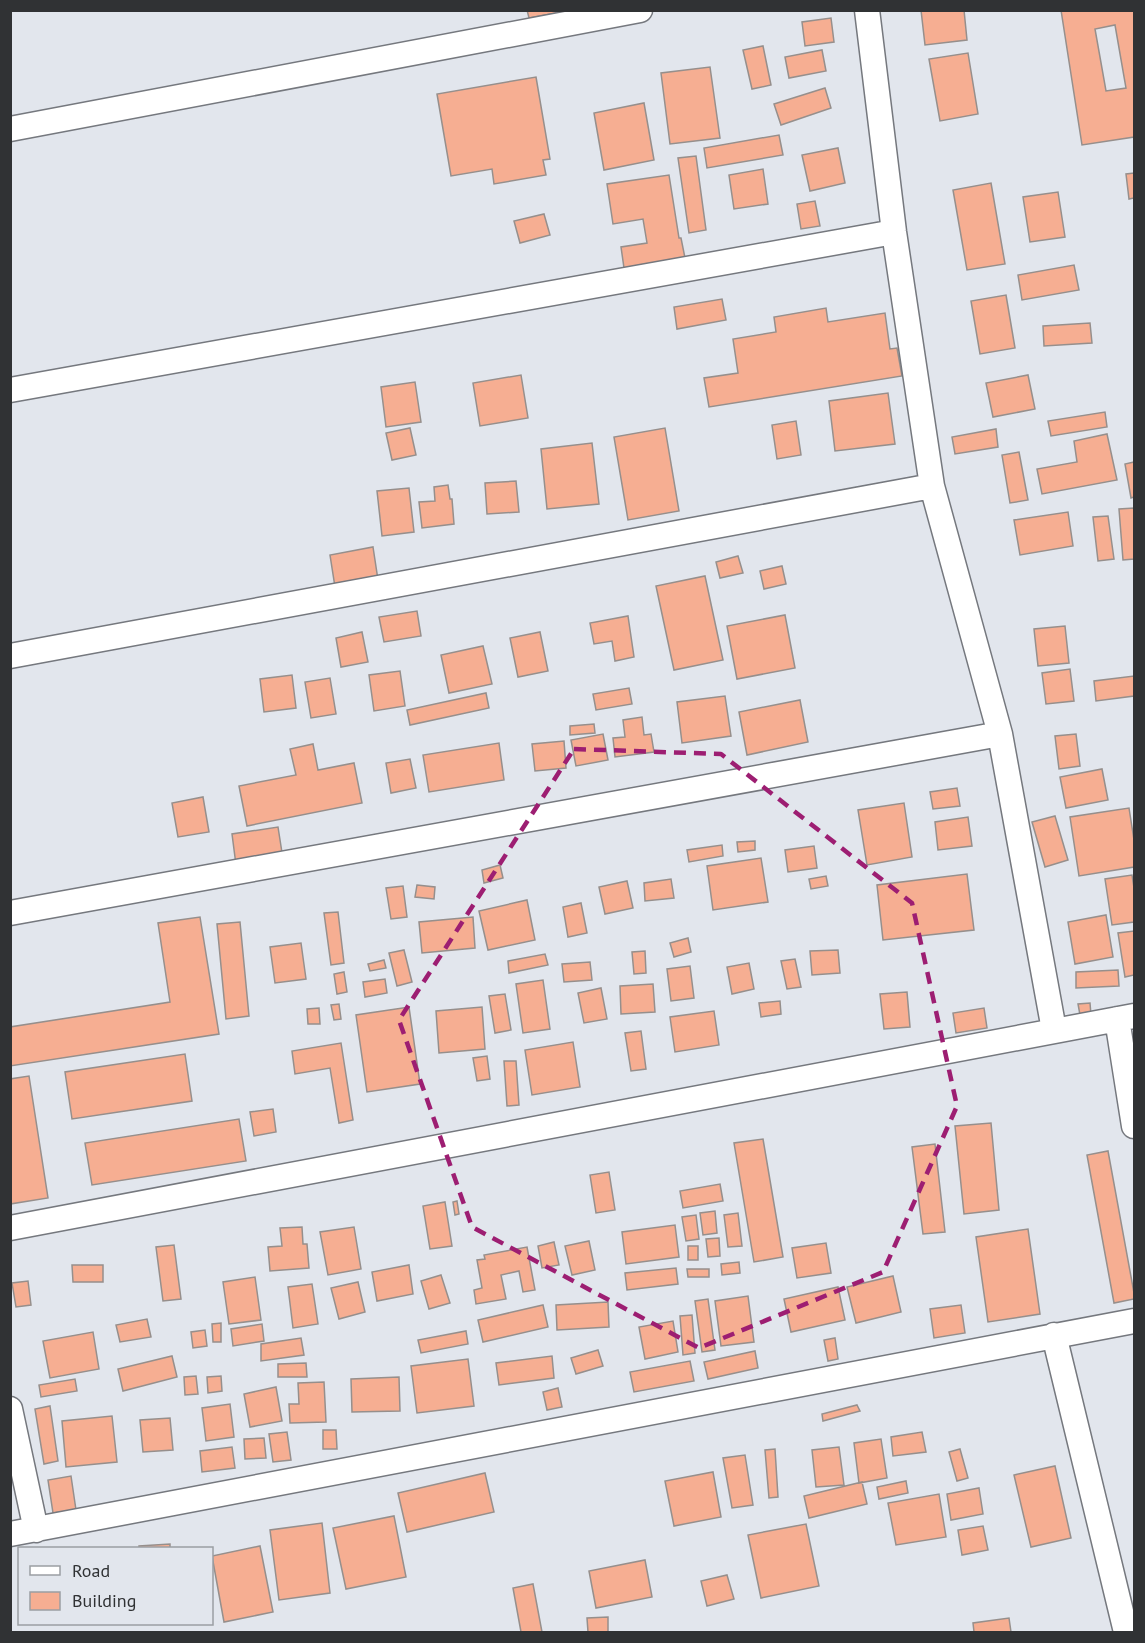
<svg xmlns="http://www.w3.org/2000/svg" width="1145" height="1643" viewBox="0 0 1145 1643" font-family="'PT Sans',sans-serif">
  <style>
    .building { fill: #f6ae92; stroke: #968f8c; stroke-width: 1.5; fill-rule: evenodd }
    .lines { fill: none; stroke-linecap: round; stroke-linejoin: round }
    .minor-casing { stroke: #75787e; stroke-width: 27 }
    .minor { stroke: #fff; stroke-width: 24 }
    .marked { fill: none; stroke: #9d1e72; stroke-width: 4.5; stroke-dasharray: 12 8; stroke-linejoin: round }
  </style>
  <rect width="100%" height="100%" fill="#e2e6ed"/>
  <path class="building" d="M527,10H555L556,13L529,18Z
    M921,10H964L967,40L925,45Z
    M1061,10H1134V137L1082,145ZM1115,25L1126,88L1106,91L1095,29Z
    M831,18L834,42L805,46L802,22Z
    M763,46L771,85L752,89L743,50Z
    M822,50L826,71L789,78L785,57Z
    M968,53L978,114L940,121L929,59Z
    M710,67L720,138L670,144L661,73Z
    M536,77L550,159L543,160L546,175L494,184L492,169L451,176L437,94Z
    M825,88L831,108L781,125L774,104Z
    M644,103L654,160L604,170L594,113Z
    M779,135L783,155L707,168L704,148Z
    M838,148L845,183L810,191L802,155Z
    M696,156L706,230L689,233L678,158Z
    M763,169L768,204L734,209L729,175Z
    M1134,173V198L1129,199L1126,174Z
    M669,175L679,238H681L685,258L624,268L621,247L647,243L643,219L613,224L607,184Z
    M991,183L1005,264L967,270L953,190Z
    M1058,192L1065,237L1030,242L1023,197Z
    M815,201L820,226L801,229L797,204Z
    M544,214L550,235L520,243L514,221Z
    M1074,265L1079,290L1022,300L1018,275Z
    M1006,295L1015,348L980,354L971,301Z
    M722,299L726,320L677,329L674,307Z
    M826,308L828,322L885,313L890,349L897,348L902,376L709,407L704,378L738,373L733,339L776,332L774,317Z
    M1090,323L1092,343L1044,346L1043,326Z
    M521,375L528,418L480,426L473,383Z
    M1028,375L1035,409L993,417L986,383Z
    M415,382L421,422L386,427L381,387Z
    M888,393L895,444L835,451L829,401Z
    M1105,412L1107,427L1051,436L1048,421Z
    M796,421L801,455L777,459L772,425Z
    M410,428L416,455L392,460L386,433Z
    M665,428L679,511L628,520L614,437Z
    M996,429L998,447L955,454L952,437Z
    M1107,434L1117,480L1042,494L1037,469L1077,462L1074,441Z
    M592,443L599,504L547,509L541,449Z
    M1019,452L1028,500L1010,503L1002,455Z
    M1134,462V497L1131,498L1125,464Z
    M516,481L519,512L487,514L485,483Z
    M448,485L450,499H452L454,524L422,528L419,502L435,501L434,487Z
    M409,488L414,532L382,536L377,491Z
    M1134,508V559L1123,560L1119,509Z
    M1068,512L1073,546L1020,555L1014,520Z
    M1108,516L1114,559L1098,561L1093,517Z
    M373,547L378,580L335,587L330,555Z
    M738,556L743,573L720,578L716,562Z
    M782,566L786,584L764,589L760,571Z
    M705,576L723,660L674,670L656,586Z
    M417,611L421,636L384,642L379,617Z
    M785,615L795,668L737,679L727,626Z
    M628,616L634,657L615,661L612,641L594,644L590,623Z
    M1065,626L1069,663L1038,666L1034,629Z
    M362,632L368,662L341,667L336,638Z
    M540,632L548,671L518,677L510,638Z
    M483,646L492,684L449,693L441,655Z
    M1070,669L1074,701L1046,704L1042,673Z
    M400,671L405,706L374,711L369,675Z
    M292,675L296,708L264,712L260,679Z
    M1134,676V696L1096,701L1094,681Z
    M330,678L336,714L311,718L305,682Z
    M629,688L632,704L596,710L593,694Z
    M486,693L489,708L410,725L407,710Z
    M725,696L731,736L682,743L677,702Z
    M800,700L808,742L747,755L739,712Z
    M642,717L644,735L651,734L654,752L615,757L613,738L625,737L623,720Z
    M594,724L595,733L570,735V726Z
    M603,734L608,760L576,766L571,740Z
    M1076,734L1080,766L1059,769L1055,736Z
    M564,741L566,768L535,771L532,744Z
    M499,743L504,780L429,792L423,755Z
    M313,744L318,770L354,763L362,803L247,826L239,786L296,775L290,749Z
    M410,759L416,788L391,793L386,763Z
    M1102,769L1108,800L1066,808L1060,777Z
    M957,788L960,806L933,809L930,792Z
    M203,797L209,832L178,837L172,803Z
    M904,803L912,857L867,865L858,810Z
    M1129,808L1134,840V867L1079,876L1070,817Z
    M1055,816L1068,860L1045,867L1032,822Z
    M968,817L972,846L938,850L935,822Z
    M278,827L283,859L236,865L232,834Z
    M755,841V850L738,852L737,842Z
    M722,845L723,856L689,862L687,850Z
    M814,846L817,868L788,872L785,850Z
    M761,858L768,902L713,910L707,866Z
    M500,865L503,878L484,883L482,870Z
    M967,874L974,930L883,940L877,885Z
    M1132,875L1134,888V922L1112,925L1105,879Z
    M826,876L828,886L811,889L809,879Z
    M671,879L674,898L645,901L644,883Z
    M627,881L633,908L605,914L599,887Z
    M417,885L435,887L434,899L415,897Z
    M403,886L407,917L391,919L386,888Z
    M527,900L535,940L488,950L479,911Z
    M581,903L587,933L568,937L563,907Z
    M338,912L344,963L331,965L324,913Z
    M1106,915L1113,957L1075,964L1068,922Z
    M200,917L219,1034L10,1066V1027L170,1002L158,923Z
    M473,917L475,948L422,953L419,922Z
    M240,922L249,1016L226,1019L217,924Z
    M1134,931V975L1125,977L1118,933Z
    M688,938L691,952L674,957L670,943Z
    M301,943L306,979L275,983L270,947Z
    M404,950L412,982L397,986L389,953Z
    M838,950L840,973L812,975L810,951Z
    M645,951L646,973L634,974L632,952Z
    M545,954L548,965L509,973L508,961Z
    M795,959L801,987L787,989L781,961Z
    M384,960L386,968L370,971L368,964Z
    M590,962L592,980L564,982L562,964Z
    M749,963L754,989L732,994L727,967Z
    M690,966L694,998L671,1001L667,969Z
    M1118,970L1119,986L1076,988V972Z
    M344,972L347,992L337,994L334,974Z
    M385,979L387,993L365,997L363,982Z
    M543,980L550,1029L523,1033L516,984Z
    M653,984L655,1012L621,1014L620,986Z
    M601,988L607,1019L584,1023L578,993Z
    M907,992L910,1027L884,1029L880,994Z
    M505,994L511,1030L495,1033L489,996Z
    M780,1001L781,1014L761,1017L759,1003Z
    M1090,1003L1091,1015H1080L1078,1004Z
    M339,1004L341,1019L334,1020L331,1005Z
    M409,1007L420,1084L367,1092L356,1015Z
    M482,1007L485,1049L439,1053L436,1011Z
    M319,1008L320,1024H308L307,1009Z
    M984,1008L987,1028L956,1033L953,1013Z
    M714,1011L719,1045L675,1052L670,1017Z
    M641,1031L646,1069L631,1071L625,1033Z
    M573,1042L580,1087L532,1095L525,1050Z
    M341,1043L353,1120L339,1123L330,1068L295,1074L292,1051Z
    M185,1054L192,1101L72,1119L65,1072Z
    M487,1056L490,1079L477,1081L473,1058Z
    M504,1061H516L519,1105L507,1106Z
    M29,1076L48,1198L10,1204V1079Z
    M273,1109L276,1132L254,1136L250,1112Z
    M239,1119L246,1161L92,1185L85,1143Z
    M991,1123L999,1210L964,1214L955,1126Z
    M763,1139L783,1257L754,1262L734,1143Z
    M935,1144L945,1232L923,1234L912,1147Z
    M1108,1151L1134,1293V1299L1114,1303L1087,1155Z
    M609,1172L615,1210L596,1213L590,1175Z
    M720,1184L723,1201L683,1208L680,1191Z
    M457,1201L459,1214L455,1215L453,1202Z
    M445,1202L452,1246L430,1249L423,1206Z
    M715,1211L717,1233L703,1235L700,1213Z
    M738,1213L742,1246L728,1247L724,1215Z
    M696,1215L699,1239L686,1241L682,1217Z
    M675,1225L679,1257L626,1264L622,1232Z
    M302,1227L303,1244H307L309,1268L270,1271L268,1247L282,1246L280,1228Z
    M354,1227L361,1269L328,1275L320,1232Z
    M1028,1229L1040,1314L988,1322L976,1237Z
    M719,1238L720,1256L708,1257L706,1239Z
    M589,1241L595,1270L572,1275L565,1246Z
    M554,1242L559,1265L542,1268L538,1246Z
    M826,1243L831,1273L797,1278L792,1248Z
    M174,1245L181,1299L163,1301L156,1247Z
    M688,1246H698V1260H688Z
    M527,1247L535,1290L523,1292L519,1271L501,1275L506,1299L476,1304L474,1290L482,1288L477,1260L485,1259L484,1255Z
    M739,1262L740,1273L722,1275L721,1264Z
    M72,1265H103V1282H73Z
    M409,1265L413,1294L377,1301L372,1272Z
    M676,1268L678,1284L627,1290L625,1273Z
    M687,1269H709V1277H688Z
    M441,1275L450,1303L429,1309L421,1281Z
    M893,1276L901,1312L856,1323L847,1287Z
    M255,1277L261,1320L229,1324L223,1282Z
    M28,1281L31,1305L16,1307L12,1283Z
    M358,1282L365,1312L339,1319L331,1288Z
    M312,1284L318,1324L293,1328L288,1287Z
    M838,1287L845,1320L791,1332L784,1299Z
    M748,1296L754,1342L721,1346L715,1301Z
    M708,1299L715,1350L702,1352L695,1301Z
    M608,1302L609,1327L557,1330L556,1305Z
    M543,1305L548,1327L483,1342L478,1320Z
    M961,1305L965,1333L934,1338L930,1309Z
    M692,1315L695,1353L683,1355L680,1316Z
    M147,1319L151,1337L120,1342L116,1325Z
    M673,1321L678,1352L645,1359L639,1327Z
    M221,1323V1342H213L212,1324Z
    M262,1324L264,1341L233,1346L231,1329Z
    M205,1330L207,1346L193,1348L191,1332Z
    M466,1331L468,1344L421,1353L418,1340Z
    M93,1332L99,1369L50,1378L43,1341Z
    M301,1338L304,1355L261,1361V1344Z
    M835,1338L838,1359L828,1361L824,1340Z
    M598,1350L603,1366L576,1374L571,1358Z
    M755,1351L758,1368L708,1379L704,1362Z
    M172,1356L177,1377L123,1391L118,1369Z
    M552,1356L554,1378L499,1385L496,1363Z
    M468,1359L474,1406L417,1413L411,1366Z
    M690,1361L694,1381L634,1392L630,1372Z
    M306,1363L307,1377H278V1364Z
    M196,1376L198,1394L185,1395L184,1377Z
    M221,1376L222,1391L208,1393L207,1377Z
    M399,1377L400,1411L352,1412L351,1379Z
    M75,1379L77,1391L41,1397L39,1385Z
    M324,1382L326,1422L290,1423L289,1404H299L298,1383Z
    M276,1387L282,1421L250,1427L244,1394Z
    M558,1388L562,1407L547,1410L543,1392Z
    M230,1404L234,1437L206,1441L202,1408Z
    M857,1405L860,1411L823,1421L822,1414Z
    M50,1406L58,1461L44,1464L35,1409Z
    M112,1416L117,1462L66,1467L62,1421Z
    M170,1418L173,1450L143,1452L140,1420Z
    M323,1430H336L337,1449H323Z
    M287,1432L291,1460L273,1462L269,1434Z
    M922,1432L926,1452L893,1456L891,1437Z
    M264,1438L266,1458L245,1459L244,1439Z
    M881,1439L887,1478L859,1483L854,1443Z
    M232,1447L235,1468L202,1472L200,1451Z
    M839,1447L844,1485L816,1487L812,1450Z
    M775,1449L778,1497L769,1498L765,1450Z
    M960,1449L968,1478L957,1481L949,1452Z
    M745,1455L753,1505L732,1508L723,1458Z
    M1055,1466L1071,1538L1031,1547L1014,1475Z
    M713,1472L721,1517L674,1526L665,1481Z
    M485,1473L494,1512L407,1532L398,1493Z
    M71,1476L76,1510L53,1513L48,1480Z
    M906,1481L908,1493L879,1499L877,1487Z
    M862,1482L867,1504L809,1518L804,1496Z
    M979,1488L983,1514L951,1520L947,1494Z
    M939,1494L946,1537L896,1545L888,1503Z
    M394,1516L406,1577L346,1589L333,1528Z
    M322,1523L330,1593L279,1600L270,1530Z
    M806,1524L819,1586L761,1598L748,1535Z
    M983,1526L988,1550L962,1555L958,1530Z
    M170,1544V1548H139V1546Z
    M260,1546L273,1612L224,1622L212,1556Z
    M645,1560L652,1597L596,1608L589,1571Z
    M727,1575L734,1599L707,1606L701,1581Z
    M533,1584L542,1632H521L513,1588Z
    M608,1617V1632H588L587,1618Z
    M1009,1618L1011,1632H974L973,1623Z"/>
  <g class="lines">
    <defs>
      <path id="minor" d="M867,10L894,232L932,486L1000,734L1054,1030
        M10,129L640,10
        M10,390L894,232
        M10,656L932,486
        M10,913L1000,734
        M1117,1019L1134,1126
        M10,1228L1134,1016
        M1054,1335L1126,1632
        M10,1409L36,1530
        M10,1534L1134,1321"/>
    </defs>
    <use href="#minor" class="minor-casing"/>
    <use href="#minor" class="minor"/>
  </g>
  <path class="marked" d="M574,749L721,754L912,903L957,1106L883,1272L699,1348L472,1227L399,1020Z"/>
  <rect width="1145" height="1643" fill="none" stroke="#303234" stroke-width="24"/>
  <rect x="18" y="1547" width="195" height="78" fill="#e2e6ed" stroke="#9b9ea3" stroke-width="1.5"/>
  <rect x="30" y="1566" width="30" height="9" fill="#ffffff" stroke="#9b9ea3" stroke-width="1.5"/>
  <text x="72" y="1577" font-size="18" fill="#303234">Road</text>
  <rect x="30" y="1592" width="30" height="18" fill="#f6ae92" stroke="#9b9ea3" stroke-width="1.5"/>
  <text x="72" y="1607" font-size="18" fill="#303234">Building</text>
</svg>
